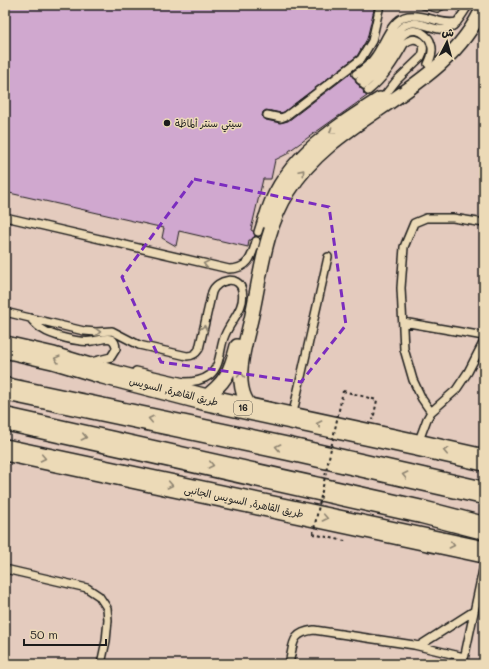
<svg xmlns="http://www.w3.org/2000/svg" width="489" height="669" viewBox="0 0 489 669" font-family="Mali,'Playpen Sans Arabic',sans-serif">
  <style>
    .building { fill: #d0a8cf; stroke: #1c1c1c }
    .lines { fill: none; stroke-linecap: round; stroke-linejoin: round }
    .lane-casing { stroke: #1c1c1c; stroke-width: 10 }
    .street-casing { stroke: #1c1c1c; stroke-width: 16 }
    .primary-casing { stroke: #1c1c1c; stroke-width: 24 }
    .highway-casing { stroke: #1c1c1c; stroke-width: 25 }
    .path { stroke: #1c1c1c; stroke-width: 2; stroke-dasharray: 3 3; stroke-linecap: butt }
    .lane { stroke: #ecdab7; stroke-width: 7 }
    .street { stroke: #ecdab7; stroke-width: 13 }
    .primary { stroke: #ecdab7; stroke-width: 21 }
    .highway { stroke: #ecdab7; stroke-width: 22 }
    .path-bridge { stroke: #1c1c1c; stroke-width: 2; stroke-dasharray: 3 3; stroke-linecap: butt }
    .oneway { stroke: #8e8471 }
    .marked { fill: none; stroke: #7b2cbf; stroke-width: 3; stroke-dasharray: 8 5; stroke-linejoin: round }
    .poi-dot { fill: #1c1c1c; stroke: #ecdab7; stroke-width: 1.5 }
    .labels { text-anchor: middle; stroke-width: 3; stroke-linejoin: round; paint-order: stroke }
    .shield { fill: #ecdab7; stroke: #5a554a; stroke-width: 1 }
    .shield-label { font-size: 9px; font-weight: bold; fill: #1c1c1c }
    .poi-label { font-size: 10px; fill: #1c1c1c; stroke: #ecdab7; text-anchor: start }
    .street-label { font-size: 10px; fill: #1c1c1c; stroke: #ecdab7 }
  </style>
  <rect width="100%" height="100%" fill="#e4cbbe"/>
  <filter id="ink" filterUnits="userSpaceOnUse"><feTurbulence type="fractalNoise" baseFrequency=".025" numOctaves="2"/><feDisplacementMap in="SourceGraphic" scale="8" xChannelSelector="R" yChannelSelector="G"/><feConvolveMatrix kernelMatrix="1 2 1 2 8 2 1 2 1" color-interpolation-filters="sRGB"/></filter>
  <g filter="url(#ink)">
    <path class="building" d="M5,5H375L367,39L357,56L284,112L281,113L266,110L263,112L262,116L266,120L280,123L288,121L351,73L352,76L355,79L356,83L359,85L360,88L363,90L364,94L367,96L289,151V153L275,160L271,179H263L251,230L253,231L255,236L251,240H249L248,247L179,231L176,246L162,238L164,228L5,192Z"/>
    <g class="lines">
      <defs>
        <path id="lane" d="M424,5L437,8L443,5
          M356,74C364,69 371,63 376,55C385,42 391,19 408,16C425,13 440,26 457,22
          M360,80C368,73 376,66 382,58C389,47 393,32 405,25C421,17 438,37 453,26C458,22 462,15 466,9
          M364,85C372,78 379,72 385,63C394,51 401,24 421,32C426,35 430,38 431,44C434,51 431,58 428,64
          M368,91C384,78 394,62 404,44C415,33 429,43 421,57L397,80L385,95
          M267,115L281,118L286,116L361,59L372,41L380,5
          M5,217L229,269C248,269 252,257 256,241
          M258,232L263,216
          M5,312L84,331L96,332L112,331L139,345L187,356C193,356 196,354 199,349L212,292C217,279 239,275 242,290C246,308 231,320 225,335C219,348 222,364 210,375C202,381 193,382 184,382L136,371
          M30,318C34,322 37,326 42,329C52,336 80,343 92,341C98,341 105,337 111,339C115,341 116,345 116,349L111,357L91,362
          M403,322L484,336
          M431,412L422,399L413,380L404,349L401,288L404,247L414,223L426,218H453L484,223
          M292,417L328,257
          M418,443L427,419L431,412L456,390L468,372L484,341
          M5,569L87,588L99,596L107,608L108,620L106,641L101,664
          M419,646L474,611
          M289,664C294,644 290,633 314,630L414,645L464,657
          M463,664L484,565"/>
        <path id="street" d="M265,221C280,161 332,130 380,99
          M203,399C226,382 230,373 237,346
          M253,411C250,407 247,402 245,398C234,374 247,339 252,315C261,273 265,228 289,191C337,113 445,94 484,5"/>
        <path id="primary" d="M5,347L53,358L103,373L203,399L417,445L484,460
          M5,450L484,552"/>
        <path id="highway" d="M5,389L289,449L484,493
          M5,419L422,512L484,528"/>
      </defs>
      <use href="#lane" class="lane-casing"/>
      <use href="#street" class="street-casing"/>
      <use href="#primary" class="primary-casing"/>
      <use href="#highway" class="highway-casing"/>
      <path class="path" d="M343,391L377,400L373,420
        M313,534L345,541L346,538"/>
      <use href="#lane" class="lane"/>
      <use href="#street" class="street"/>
      <use href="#primary" class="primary"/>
      <use href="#highway" class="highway"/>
      <path class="path-bridge" d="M313,534L343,391"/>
    </g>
    <defs><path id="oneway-chevron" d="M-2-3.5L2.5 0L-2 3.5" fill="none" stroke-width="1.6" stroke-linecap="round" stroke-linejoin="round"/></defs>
    <g class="oneway">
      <use href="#oneway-chevron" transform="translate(332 131) rotate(145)"/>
      <use href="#oneway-chevron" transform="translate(302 172) rotate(-49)"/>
      <use href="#oneway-chevron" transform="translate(206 264) rotate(-167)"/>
      <use href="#oneway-chevron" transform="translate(204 328) rotate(-77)"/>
      <use href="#oneway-chevron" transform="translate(98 332) rotate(-1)"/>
      <use href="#oneway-chevron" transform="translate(57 359) rotate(-165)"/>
      <use href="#oneway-chevron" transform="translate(241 375) rotate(-90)"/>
      <use href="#oneway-chevron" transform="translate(151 419) rotate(-168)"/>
      <use href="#oneway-chevron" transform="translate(319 424) rotate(-168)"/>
      <use href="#oneway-chevron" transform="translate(84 437) rotate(13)"/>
      <use href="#oneway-chevron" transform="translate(278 447) rotate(-168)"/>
      <use href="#oneway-chevron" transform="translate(446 451) rotate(-167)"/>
      <use href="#oneway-chevron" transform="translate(43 458) rotate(12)"/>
      <use href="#oneway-chevron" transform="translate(211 465) rotate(13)"/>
      <use href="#oneway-chevron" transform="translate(405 475) rotate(-168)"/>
      <use href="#oneway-chevron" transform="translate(170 485) rotate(12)"/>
      <use href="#oneway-chevron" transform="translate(325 518) rotate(12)"/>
      <use href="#oneway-chevron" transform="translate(452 545) rotate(12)"/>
    </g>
  </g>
  <path class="marked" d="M194,179L329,207L346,325L301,382L161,362L122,277Z"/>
  <circle class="poi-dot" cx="167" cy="123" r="4"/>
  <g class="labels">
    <rect class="shield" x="234" y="401" width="18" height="14" rx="3"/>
    <g class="shield-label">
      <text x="243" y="411">16</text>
    </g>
    <g class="poi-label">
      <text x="175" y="127">سيتي سنتر ألماظة</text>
    </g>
    <g class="street-label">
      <text transform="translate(174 391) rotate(14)" y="4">طريق القاهرة, السويس</text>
      <text transform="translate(244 501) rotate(12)" y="4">طريق القاهرة, السويس الجانبى</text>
    </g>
  </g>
  <rect width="489" height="669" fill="none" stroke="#ecdab7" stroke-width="20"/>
  <rect x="10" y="10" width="469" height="649" fill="none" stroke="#1c1c1c" stroke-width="1.5" filter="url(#ink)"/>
  <g transform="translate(447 42) rotate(6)" stroke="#ecdab7" stroke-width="3" paint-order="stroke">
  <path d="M0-3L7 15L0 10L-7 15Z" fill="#1c1c1c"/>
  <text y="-6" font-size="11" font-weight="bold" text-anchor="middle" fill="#1c1c1c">ش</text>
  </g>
  <path d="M24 639v6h82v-6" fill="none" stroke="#1c1c1c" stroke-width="2"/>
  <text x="30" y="639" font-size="12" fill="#1c1c1c" stroke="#ecdab7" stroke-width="3" paint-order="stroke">50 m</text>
</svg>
